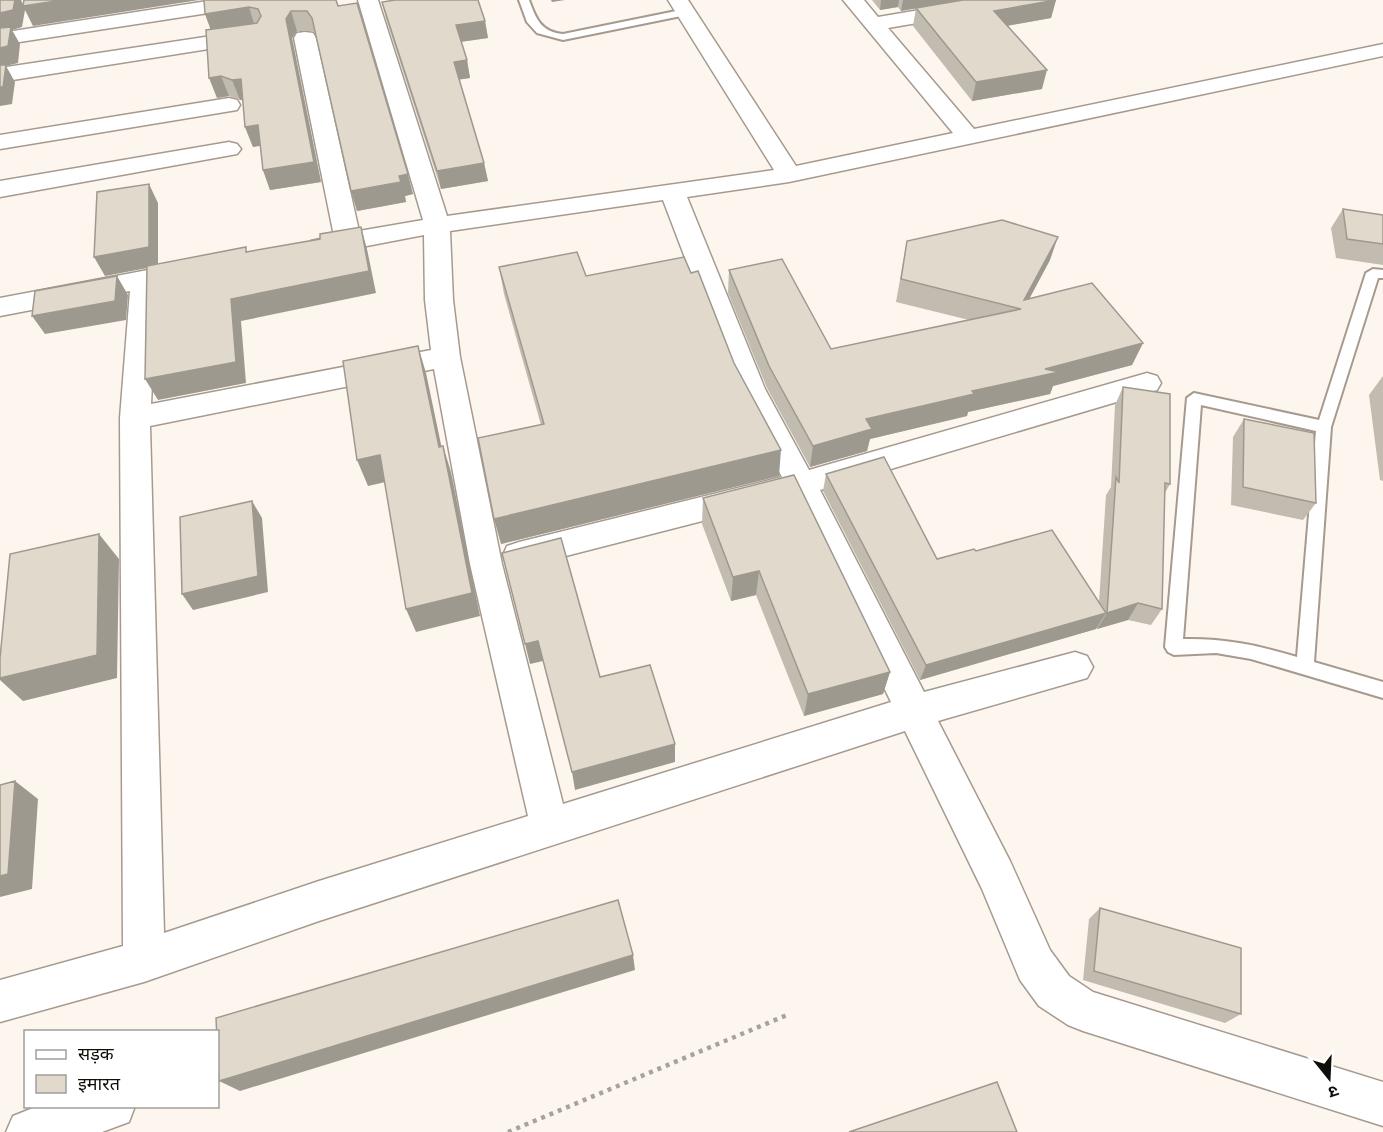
<svg xmlns="http://www.w3.org/2000/svg" width="1383" height="1132" viewBox="0 0 1383 1132" font-family="'IBM Plex Sans','Noto Sans Devanagari',sans-serif">
  <style>
    .lines { fill: none; stroke-linecap: round; stroke-linejoin: round }
    .service-casing { stroke: #a69a8f; stroke-width: 4 }
    .minor-casing { stroke: #a69a8f; stroke-width: 3 }
    .path { stroke: #a8a29c; stroke-width: 4.5; stroke-dasharray: 4 5; stroke-linecap: butt }
    .service { fill: #fff; fill-rule: evenodd }
    .minor { fill: #fff; fill-rule: evenodd }
    .wall { fill: #c2bbaf }
    .shaded-wall { fill: #9e998f }
    .building { fill: #e1dacc; stroke: #9e998f; stroke-width: 1.5 }
  </style>
  <rect width="100%" height="100%" fill="#fdf6ef"/>
  <g class="lines">
    <defs>
      <path id="service" d="M519,0H529C536,19 541,32 563,34L686,9L691,12L686,15L563,40L537,33L527,22Z
        M1373,269L1383,270V278H1378L1331,427L1314,662L1383,682V698L1251,659L1216,653L1174,655L1168,652L1165,647L1187,398L1194,393L1319,420L1366,273ZM1201,405L1316,431L1297,657C1257,645 1225,638 1183,639Z"/>
      <path id="minor" d="M214,0H236L238,4L235,8L228,10L0,45V33Z
        M358,0H378L447,216L774,170L668,0H688L796,166L953,133L843,0H864L878,17L979,0H1026L1023,4L1016,6L888,28L974,129L1383,44V56L789,182L687,197L765,389L809,470L1147,373L1157,376L1161,383L1157,390L820,490L924,692L1075,652L1087,656L1093,667L1087,678L938,721L1010,861L1050,950L1069,976L1093,992L1383,1082V1126L1083,1031L1068,1025L1039,1006L1020,980L982,889L905,731L319,921L144,982L0,1022V980L123,946L120,418L130,291L0,316V298L190,262L199,265L203,271L199,277L157,286L151,404L431,350L425,300L424,235L320,255L311,253L307,247L311,241L334,236L294,38L297,33L305,32L313,33L316,38L359,231L423,220ZM663,200L735,389L782,477L519,542L507,546L503,555L507,564L519,568L792,498L891,702L563,804L502,564L460,357L453,300L450,231ZM434,369L470,564L528,816L319,881L164,933L150,426Z
        M251,30L259,31L262,36L259,41L0,82V68Z
        M229,98L237,100L240,105L237,110L0,149V135Z
        M229,142L237,144L241,149L237,154L0,197V181Z
        M38,1106H135L129,1122L102,1132H6L13,1116Z"/>
    </defs>
    <use href="#service" class="service-casing"/>
    <use href="#minor" class="minor-casing"/>
    <path class="path" d="M508,1132L787,1015"/>
    <use href="#service" class="service"/>
    <use href="#minor" class="minor"/>
  </g>
  <path class="wall" d="M204,0L338,6L413,194L405,196L406,202L357,211L316,35L313,31H297L292,38L321,182L270,190L263,170L260,146L253,147L245,127L243,100H240L229,96L217,98L211,30L205,14Z
    M872,0H1056L1051,18L1007,26L1042,89L972,101L913,26L916,8L901,11L898,7L880,10Z
    M382,2L485,21L488,38L461,42L467,60L470,78L459,79L484,163L488,181L441,189L386,19Z
    M1343,209L1383,215V265L1336,258L1331,228Z
    M907,241L1050,260L1029,298L1143,343L1132,365L1053,386L1050,394L968,412L967,416L870,439L867,451L810,467L767,388L728,293L729,270L831,349L969,320L896,302Z
    M499,267L586,276L779,476L501,544L541,425L504,294Z
    M1383,376V481L1380,480L1369,395Z
    M1123,387L1170,484L1165,493L1162,609L1151,625L1128,620L1097,629V627L1096,629L920,680L823,491L826,474L937,559L976,551L1099,602L1106,495L1111,487L1115,405Z
    M1244,419L1316,503L1303,520L1231,505L1233,437Z
    M703,498L890,672L883,694L804,716L756,595L731,601L702,524Z
    M1100,908L1241,1014L1225,1023L1083,980L1089,919Z"/>
  <path class="shaded-wall" d="M15,0H21L24,6L63,0H199L33,26L25,10L22,27L12,30L20,44L18,63L6,66L15,82L12,104L0,106V13Z
    M551,0H565L552,2Z
    M881,0H899L898,7L880,10Z
    M903,0H966L901,11Z
    M1056,0L1051,18L989,29L994,11Z
    M249,7L255,27L212,33L205,14Z
    M291,11L297,31L292,38L321,182L270,190L263,170L286,19Z
    M485,21L488,38L459,42L456,25Z
    M467,60L470,78L457,80L454,62Z
    M1047,70L1042,89L972,101L976,82Z
    M221,76L229,96L217,98L209,78Z
    M241,79L248,99L240,100L232,80Z
    M258,125L265,145L253,147L245,127Z
    M484,163L488,181L441,189L437,171Z
    M408,174L413,194L405,196L406,202L357,211L351,191L399,176Z
    M149,184L158,203V266L105,276L94,257Z
    M361,227L367,249L376,293L241,321L246,383L158,400L145,379L231,299Z
    M1058,237L1050,260L1017,322L1024,300Z
    M117,276L128,295L126,320L45,334L32,316Z
    M1143,343L1132,365L1053,386L1050,394L968,412L967,416L870,439L867,451L810,467L813,446L866,419L972,391L1045,369Z
    M418,346L426,373L447,473L439,447Z
    M443,446L451,472L480,616L416,632L406,609Z
    M781,450L779,476L501,544L494,519Z
    M380,455L390,481L368,486L357,460Z
    M252,501L262,518L268,592L193,610L182,594Z
    M99,534L119,559L117,678L23,701L0,680V678Z
    M759,571L756,595L731,601L733,577Z
    M1138,603L1128,620L1097,629L1107,613Z
    M1106,613L1096,629L920,680L926,665Z
    M538,641L543,661L530,664L525,644Z
    M890,672L883,694L804,716L808,694Z
    M675,744V762L575,790L572,772Z
    M15,781L38,799L32,889L0,897V876Z
    M633,955L635,970L240,1091L219,1081Z"/>
  <path class="building" d="M0,0H15L13,10L0,13Z
    M24,0H63L23,6Z
    M204,0H336L338,6L357,3L408,174L399,176L401,182L351,191L312,18L307,11H291L286,19L314,162L263,170L258,125L245,127L241,79L232,80L221,76L209,78L206,30L257,23L261,16L258,9L249,7L205,14Z
    M395,0H478L485,21L456,25L467,60L454,62L484,163L437,171L382,2Z
    M963,0H1056L994,11L1047,70L976,82L916,8Z
    M11,27L8,46L0,48V28Z
    M0,65H6L3,87H0Z
    M149,184V247L94,257L97,192Z
    M1343,209L1383,215V244L1347,239Z
    M1002,220L1058,237L1024,300L1092,283L1143,343L1045,369L1059,372L972,391L974,394L866,419L872,429L813,446L769,366L729,270L782,259L831,349L1021,309L901,279L907,241Z
    M361,227L369,271L231,299L236,362L145,379L147,266L246,247V252L320,239V234Z
    M577,252L586,276L684,257L691,273L698,271L734,363L781,450L494,519L478,438L544,424L499,267Z
    M117,276L115,301L32,316L35,291Z
    M418,346L439,447L443,446L472,593L406,609L380,455L357,460L343,361Z
    M1123,387L1170,394V484L1165,483L1162,609L1138,603L1107,613L1116,477L1119,483Z
    M1244,419L1314,433L1316,503L1243,487Z
    M884,457L937,559L974,549L976,551L1052,530L1106,613L926,665L826,474Z
    M794,475L890,672L808,694L759,571L733,577L703,498Z
    M252,501L258,576L182,594L180,517Z
    M99,534L97,655L0,678V658L10,554Z
    M561,538L600,677L650,665L675,744L572,772L538,641L525,644L502,553Z
    M15,781L8,874L0,876V785Z
    M618,900L633,955L219,1081L216,1018Z
    M1100,908L1241,948V1014L1094,971Z
    M997,1082L1017,1132H849Z"/>
  <rect x="24" y="1030" width="195" height="78" fill="#ffffff" stroke="#a09e9d" stroke-width="1.5"/>
  <rect x="36" y="1050" width="30" height="9" fill="#ffffff" stroke="#a09e9d" stroke-width="1.5"/>
  <text x="78" y="1060" font-size="18" fill="#110d09">सड़क</text>
  <rect x="36" y="1075" width="30" height="18" fill="#e1dacc" stroke="#a09e9d" stroke-width="1.5"/>
  <text x="78" y="1090" font-size="18" fill="#110d09">इमारत</text>
  <g transform="translate(1329 1078) rotate(162)" stroke="#ffffff" stroke-width="4.5" paint-order="stroke">
  <path d="M0-4.5L10 22L0 15L-10 22Z" fill="#110d09"/>
  <text y="-9" font-size="16" font-weight="bold" text-anchor="middle" fill="#110d09">उ</text>
  </g>
</svg>
